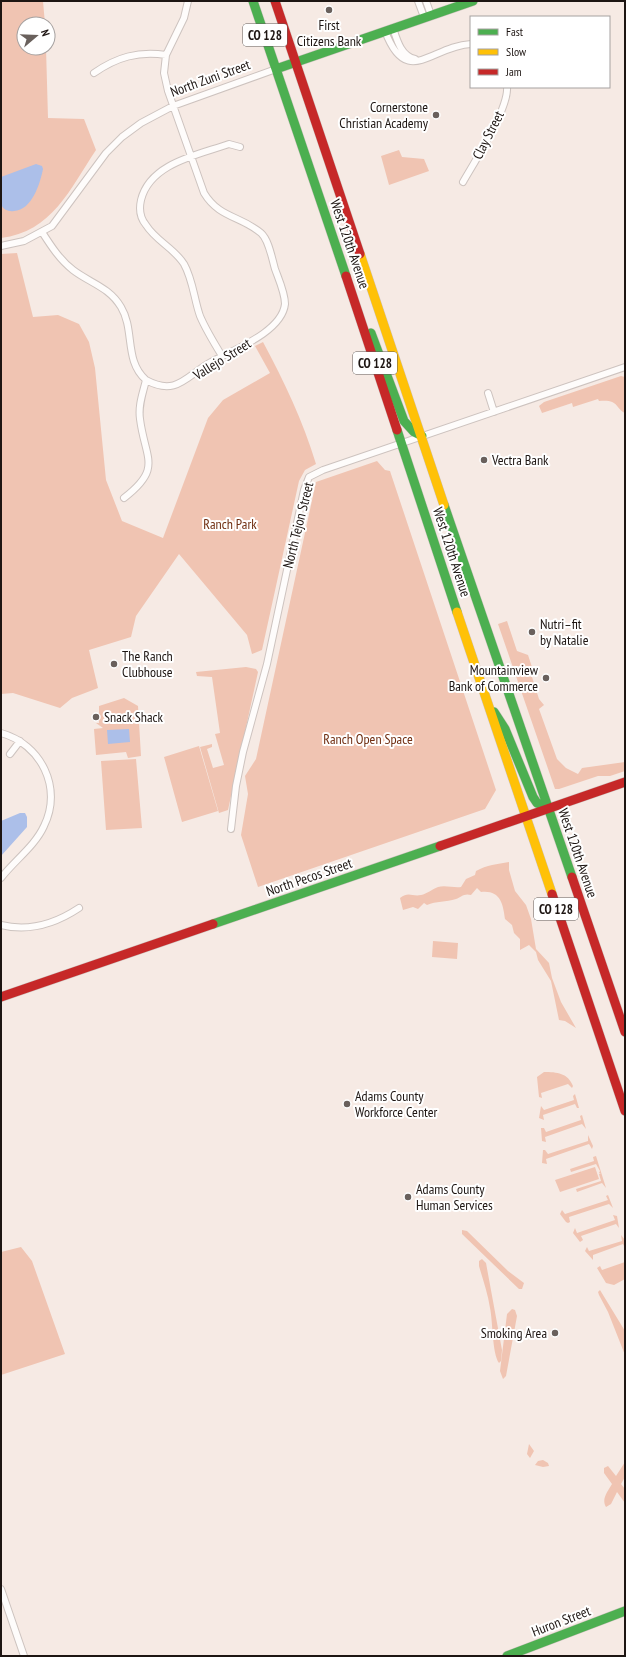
<svg xmlns="http://www.w3.org/2000/svg" width="626" height="1657" viewBox="0 0 626 1657" font-family="'PT Sans Narrow',sans-serif">
  <style>
    .green { fill: #f0c4b2 }
    .water { fill: #acbfe9 }
    .lines { fill: none; stroke-linecap: round; stroke-linejoin: round }
    .street-casing { stroke: #cdc3bf; stroke-width: 8 }
    .fast-casing { stroke: #cdc3bf; stroke-width: 10 }
    .slow-casing { stroke: #cdc3bf; stroke-width: 10 }
    .jam-casing { stroke: #cdc3bf; stroke-width: 10 }
    .street { stroke: #fefcfb; stroke-width: 6 }
    .fast { stroke: #4caf50; stroke-width: 9 }
    .slow { stroke: #ffc107; stroke-width: 9 }
    .jam { stroke: #c62828; stroke-width: 9 }
    .poi-dot { fill: #69605c; stroke: #fff; stroke-width: 1.5 }
    .labels { text-anchor: middle; stroke-width: 4; stroke-linejoin: round; paint-order: stroke }
    .shield { fill: #fff; stroke: #615b59; stroke-width: 1 }
    .shield-label { font-size: 13px; font-weight: bold; fill: #1d1512 }
    .poi-label { font-size: 14px; fill: #1d1512; stroke: #fff; text-anchor: start }
    .street-label { font-size: 14px; fill: #1d1512; stroke: #fff }
    .park-label { font-size: 14px; fill: #702e11; stroke: #fff }
  </style>
  <rect width="100%" height="100%" fill="#f6eae4"/>
  <path class="green" d="M1,1H43L45,24H24V48H46L48,118L84,119L96,150C70,189 52,232 1,238Z
    M399,150L402,157L424,159L429,171L389,185L381,156Z
    M17,253L33,317L58,315L79,324L89,342L95,368L106,480L122,521L163,538L208,418L223,400L270,373L255,346L263,342C284,381 303,421 316,464L305,470L299,481L262,650L252,654L247,635L179,554L136,616L131,637L89,650L98,688L72,698L60,708L13,693L1,694V254Z
    M621,376L625,377V413C615,408 619,399 599,401L598,399L573,407L572,403L542,413L539,406L544,402Z
    M377,461L385,470L390,471L496,790L485,809L258,887L241,835L248,794L245,776L256,759L316,482Z
    M507,621L517,651L528,655L534,673L532,677L539,699L544,705L539,709L557,759L566,768L578,774L582,768L625,762V771L610,776H598L559,789H555L498,624Z
    M246,667L256,669L258,672L228,810L219,813L200,747L212,744V747L207,749L213,768L224,765L215,734L220,733L212,677L197,676L196,672Z
    M124,698L138,706L141,756L128,758L126,752L96,755L94,729L103,728L96,723H99V706Z
    M199,746L218,811L182,822L164,757Z
    M136,759L142,828L106,830L101,761Z
    M509,862V870L515,891L526,905L531,919L536,949L549,963L552,978L561,1002L576,1028L565,1021L559,1020L551,981L538,960L536,952L529,945L520,950V939L514,933L512,925L505,919C503,903 500,890 481,892L477,888L471,895C464,893 461,897 456,899C446,902 436,901 427,905L424,903L418,909L413,907L403,910L400,898C409,891 412,897 421,895C427,894 432,889 438,887C445,885 454,888 461,887L466,879L475,875L476,871C487,865 497,864 509,862Z
    M433,941L458,943L457,959L432,957Z
    M544,1072C557,1072 568,1073 573,1086L572,1088L568,1084L541,1093L542,1098L539,1097L537,1077Z
    M575,1094L579,1108H577L575,1104L543,1115L544,1120L539,1118L541,1106L544,1110L574,1100L573,1096Z
    M582,1115L586,1129L582,1124L545,1137L546,1142L542,1141L541,1128H544L546,1132L581,1120L580,1116Z
    M588,1135L593,1146L592,1149L589,1144L546,1159L547,1164L542,1163L543,1150H545L548,1154L588,1141Z
    M596,1156L606,1188L602,1183L577,1192L576,1189L601,1181L599,1174L601,1173H599L600,1171L596,1164L571,1172L570,1169L594,1161L593,1157Z
    M595,1167L599,1179L560,1192L555,1180Z
    M608,1195L613,1208L609,1204L569,1217L570,1222L568,1223L566,1222L560,1214L562,1210L565,1214L608,1200L606,1196Z
    M613,1215L617,1216L619,1228L616,1224L581,1236L583,1240L580,1242L573,1233L575,1228L577,1233L615,1220Z
    M462,1230L467,1231L508,1271L524,1283L522,1289H519L462,1234Z
    M621,1235L625,1240V1248L623,1244L593,1255V1260L585,1251L587,1247L589,1251L622,1241Z
    M21,1247L32,1261L65,1354L1,1375V1252Z
    M482,1259L486,1263L502,1350L501,1361L499,1363C492,1353 493,1322 490,1308C488,1294 483,1280 479,1266V1261Z
    M625,1262V1279L614,1285L606,1283L597,1268L600,1266L602,1270Z
    M600,1290L625,1331V1355L608,1312L599,1295L598,1292Z
    M512,1309L515,1310L517,1316L506,1376L503,1379L500,1371L507,1314Z
    M529,1444L534,1451L530,1458L527,1454Z
    M543,1460L548,1463L549,1466L543,1467L535,1465L538,1461Z
    M625,1462V1477L621,1484L625,1489V1503L617,1492L611,1504L606,1507C601,1499 608,1491 612,1484L604,1473V1468L608,1466L616,1476Z"/>
  <path class="water" d="M36,164L42,166L43,169C40,184 32,210 14,211C9,212 4,210 1,205V177Z
    M129,729L130,742L108,744L107,730Z
    M20,813H25L27,817V827L1,856V821Z"/>
  <g class="lines">
    <defs>
      <path id="street" d="M418,1L424,17
        M426,1L431,15
        M393,28C397,40 401,56 415,59
        M385,31C407,89 431,46 471,44
        M94,73C117,57 138,51 166,55
        M463,182C475,161 509,108 507,87
        M42,232C51,246 60,260 73,270C90,283 109,287 121,307C135,330 124,361 146,380C143,393 138,405 140,419C145,459 163,468 124,498
        M1,246L24,241L52,226L106,153L122,137L141,123L173,106L276,69
        M222,356C214,343 206,330 200,316C194,299 193,280 184,264C174,248 156,241 146,225C140,218 139,209 141,200C150,163 198,155 229,144L240,147
        M146,380C177,397 187,375 211,362C233,350 282,332 285,304C285,293 279,280 275,269C272,259 269,240 261,233C241,216 219,218 204,193L168,91L164,73L166,55L184,18L188,1
        M488,393L494,412
        M1,733C41,744 63,788 44,826C35,846 14,861 1,878
        M10,754L20,741
        M231,829L236,786L243,752L267,664L304,490L309,477L323,470L625,367
        M1,925C30,932 55,924 79,908
        M1,1589L24,1656"/>
      <path id="fast" d="M253,1L346,276
        M276,69L473,1
        M371,333L404,421L414,432L422,436
        M397,430L457,612
        M444,505L572,877
        M494,712L505,729L533,797L537,803L547,807
        M213,924L440,846
        M507,1656L625,1611"/>
      <path id="slow" d="M360,254L444,505
        M457,612L552,894"/>
      <path id="jam" d="M275,1L360,254
        M346,276L397,430
        M440,846L625,782
        M572,877L625,1032
        M552,894L625,1111
        M1,997L213,924"/>
    </defs>
    <use href="#street" class="street-casing"/>
    <use href="#fast" class="fast-casing"/>
    <use href="#slow" class="slow-casing"/>
    <use href="#jam" class="jam-casing"/>
    <use href="#street" class="street"/>
    <use href="#fast" class="fast"/>
    <use href="#slow" class="slow"/>
    <use href="#jam" class="jam"/>
  </g>
  <g class="poi-dot">
    <circle cx="329" cy="10" r="4"/>
    <circle cx="436" cy="115" r="4"/>
    <circle cx="484" cy="460" r="4"/>
    <circle cx="532" cy="632" r="4"/>
    <circle cx="114" cy="664" r="4"/>
    <circle cx="546" cy="678" r="4"/>
    <circle cx="96" cy="717" r="4"/>
    <circle cx="347" cy="1104" r="4"/>
    <circle cx="408" cy="1197" r="4"/>
    <circle cx="555" cy="1333" r="4"/>
  </g>
  <g class="labels">
    <g class="shield">
      <rect x="243" y="24" width="44" height="22" rx="3"/>
      <rect x="353" y="352" width="44" height="22" rx="3"/>
      <rect x="534" y="898" width="44" height="22" rx="3"/>
    </g>
    <g class="shield-label">
      <text x="265" y="40">CO 128</text>
      <text x="375" y="368">CO 128</text>
      <text x="556" y="914">CO 128</text>
    </g>
    <g class="poi-label">
      <text x="329" y="30" text-anchor="middle">First<tspan x="329" dy="16">Citizens Bank</tspan></text>
      <text x="428" y="112" text-anchor="end">Cornerstone<tspan x="428" dy="16">Christian Academy</tspan></text>
      <text x="492" y="465">Vectra Bank</text>
      <text x="540" y="629">Nutri–fit<tspan x="540" dy="16">by Natalie</tspan></text>
      <text x="122" y="661">The Ranch<tspan x="122" dy="16">Clubhouse</tspan></text>
      <text x="538" y="675" text-anchor="end">Mountainview<tspan x="538" dy="16">Bank of Commerce</tspan></text>
      <text x="104" y="722">Snack Shack</text>
      <text x="355" y="1101">Adams County<tspan x="355" dy="16">Workforce Center</tspan></text>
      <text x="416" y="1194">Adams County<tspan x="416" dy="16">Human Services</tspan></text>
      <text x="547" y="1338" text-anchor="end">Smoking Area</text>
    </g>
    <g class="street-label">
      <text transform="translate(210 78) rotate(-20)" y="5">North Zuni Street</text>
      <text transform="translate(488 135) rotate(-63)" y="5">Clay Street</text>
      <text transform="translate(350 244) rotate(71)" y="5">West 120th Avenue</text>
      <text transform="translate(222 359) rotate(-32)" y="5">Vallejo Street</text>
      <text transform="translate(298 525) rotate(-76)" y="5">North Tejon Street</text>
      <text transform="translate(452 552) rotate(72)" y="5">West 120th Avenue</text>
      <text transform="translate(578 853) rotate(71)" y="5">West 120th Avenue</text>
      <text transform="translate(309 877) rotate(-19)" y="5">North Pecos Street</text>
      <text transform="translate(561 1621) rotate(-21)" y="5">Huron Street</text>
    </g>
    <g class="park-label">
      <text x="230" y="529">Ranch Park</text>
      <text x="368" y="744">Ranch Open Space</text>
    </g>
  </g>
  <rect width="626" height="1657" fill="none" stroke="#1d1512" stroke-width="4"/>
  <rect x="470" y="16" width="140" height="72" fill="#ffffff" stroke="#a5a1a0"/>
  <rect x="478" y="29" width="20" height="6" fill="#4caf50" stroke="#a5a1a0"/>
  <text x="506" y="36" font-size="12" fill="#1d1512">Fast</text>
  <rect x="478" y="49" width="20" height="6" fill="#ffc107" stroke="#a5a1a0"/>
  <text x="506" y="56" font-size="12" fill="#1d1512">Slow</text>
  <rect x="478" y="69" width="20" height="6" fill="#c62828" stroke="#a5a1a0"/>
  <text x="506" y="76" font-size="12" fill="#1d1512">Jam</text>
  <g transform="translate(36 36) rotate(71)"><circle r="19" fill="#ffffff" stroke="#a5a1a0"/>
  <path d="M0-3L7 15L0 10L-7 15Z" fill="#69605c"/>
  <text y="-6" font-size="11" font-weight="bold" text-anchor="middle" fill="#1d1512">N</text>
  </g>
</svg>
